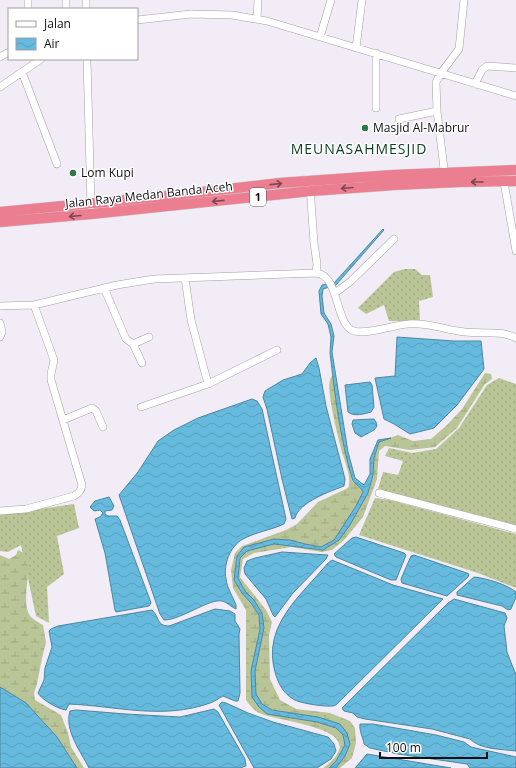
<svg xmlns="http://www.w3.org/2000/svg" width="516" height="768" viewBox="0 0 516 768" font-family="'Open Sans',sans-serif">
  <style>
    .grass { fill: url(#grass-dots) }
    .wetland { fill: url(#wetland-marsh) }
    .water { fill: url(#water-waves); stroke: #4c87a0 }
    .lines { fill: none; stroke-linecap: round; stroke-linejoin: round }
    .minor-casing { stroke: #a49fa7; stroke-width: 8 }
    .highway-casing { stroke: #cacacb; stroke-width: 11 }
    .minor { stroke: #fff; stroke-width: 7 }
    .highway { stroke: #ec7e92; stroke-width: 10 }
    .oneway { stroke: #7e4652 }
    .poi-dot { fill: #307845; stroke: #fff; stroke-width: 1.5 }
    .labels { text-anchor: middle; stroke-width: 3; stroke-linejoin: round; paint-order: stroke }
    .shield { fill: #fff; stroke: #585759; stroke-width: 1 }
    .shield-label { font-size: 11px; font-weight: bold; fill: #100f12 }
    .poi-label { font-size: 12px; fill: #100f12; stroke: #fff; text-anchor: start }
    .street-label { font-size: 12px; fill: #100f12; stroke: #fff }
    .quarter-label { font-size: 14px; letter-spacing: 1px; fill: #0d411f; stroke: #fff }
  </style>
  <defs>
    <pattern id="grass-dots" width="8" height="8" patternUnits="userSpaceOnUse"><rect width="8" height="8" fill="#b9c596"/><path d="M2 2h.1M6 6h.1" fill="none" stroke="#9ea880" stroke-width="1.8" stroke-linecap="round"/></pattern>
    <pattern id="wetland-marsh" width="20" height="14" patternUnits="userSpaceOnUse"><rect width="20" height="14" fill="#b9c596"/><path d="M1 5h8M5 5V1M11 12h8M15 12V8" fill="none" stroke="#9ea880"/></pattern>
    <pattern id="water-waves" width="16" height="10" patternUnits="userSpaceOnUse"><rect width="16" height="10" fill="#65badd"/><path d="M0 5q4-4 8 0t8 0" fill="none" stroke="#579fbd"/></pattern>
  </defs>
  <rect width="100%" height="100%" fill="#f1ecf5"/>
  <path class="grass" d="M405,269H415L422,275H430L433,297L419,301L420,321H389L384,305L366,314L358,308L394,272Z
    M499,378L516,384V525L378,489L383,472L398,475L403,461L385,456L389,448L412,453L436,449L459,428L487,385Z
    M375,498L390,500L516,534V588L478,573L359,535Z
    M74,504L79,528L57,536L64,574L47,587L49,623L36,616L21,545L8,552L0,551V515Z"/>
  <path class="wetland" d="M485,373L491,374L492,379L485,384L457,428L435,447L410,450L385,446L379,451L377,479L363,517L344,540L332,550L321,552L291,547L254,553L243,559L240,577L266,610L272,622L269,635L270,679L280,700L296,709L330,713L350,721L355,728L356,743L352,758L340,768H336L345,756L350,744L340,724L318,717L272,710L262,704L255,694V671L264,628L254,600L245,591L238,578L240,558L246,551L274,544L323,550L350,525L368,493L373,475L374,458L379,442L398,435L413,441L431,439L447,425L462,409Z
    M333,375L352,481L361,487L363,492L356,506L334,540L321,547L305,544L290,540L274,539L244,547L237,556L234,580L242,593L251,603L259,615L260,629L251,671L252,697L267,714L317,722L336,728L343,735L345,745L336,761L329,768H323C377,729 285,723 262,714C255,712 250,706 246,700V610L233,588L231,570L235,553L242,546L286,530L297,524L318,502L348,488C352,479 346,465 343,455C339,442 326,390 330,380C330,378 332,376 333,375Z
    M18,550C21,551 24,553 26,556C33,570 20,600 30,616C33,619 39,623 43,625L46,642L42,658L37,684L34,693L35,700L61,715L68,733L71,747L84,768H77L57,737L26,703L0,687V555L9,559L16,555Z"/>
  <path class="water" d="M383,229L384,230L336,285L323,289L322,296L324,313L331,324L334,336L332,352L348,452L355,478L364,485L370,474V459L378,440L391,438L379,442L374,458L373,475L368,493L350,525L339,540L323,550L274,544L247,551L240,558L238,578L245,591L254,600L262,613L264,628L255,671L256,694L262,704L272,710L318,717L340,724L347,733L350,744L345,756L336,768H329L336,761L345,745L343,735L336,728L317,722L267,714L259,707L252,697L251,671L260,629L259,615L251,603L242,593L234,580L237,556L244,547L274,539L290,540L305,544L321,547L334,540L356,506L363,492C360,485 353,484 352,478C340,438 335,395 330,353L331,337L328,324L321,314L319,291L322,285L334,283Z
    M397,337L454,341H481L484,369L457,405L434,428L410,434L394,424L384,419L375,378L395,376Z
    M316,358L319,368L326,406L345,479L344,486C331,491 299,502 295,518L292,519L282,479L267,409L263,397L265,391L283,380L302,374L310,363Z
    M370,382L372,385L374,407L371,412C364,414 354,417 348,412L345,385Z
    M252,399L257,401L262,409L286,519L284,524C271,530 256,532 243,539C230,546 223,565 226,579C227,588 233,597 236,605V609C231,607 227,602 222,601C210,598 181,620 164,620L160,614L119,495L138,472L158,441L174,430L198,418Z
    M374,419L376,422L377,426L374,430L361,437L355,433L352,424L353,420Z
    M109,497L114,506L112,510L105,511V514L108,516H117L120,520L150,600L151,603L149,606L116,612L115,610L105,553L95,519L100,517L103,513L100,510L94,511L90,507L95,501Z
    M356,537L404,553L406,555L396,580H391L336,557L334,554L352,538Z
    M282,552L328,555L326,559L293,593L275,617L273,615L266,599L245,574L244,568L247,561L255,558Z
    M414,555L464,572L469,574L468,577L447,596L402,583L401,579L411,556Z
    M332,560L393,585L443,599L337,704C336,705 334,706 332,706C325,707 298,703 293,699C283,693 278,683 275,672C262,625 301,596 327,564Z
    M474,577C486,578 508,585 516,592V597L511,609L508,610L502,606L457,595V592Z
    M454,599L505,613L507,618L504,626L507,652L516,675V751C502,749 481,750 470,739L432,729L365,719L357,717L353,713L344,711L342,708L448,603Z
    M215,609L230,611L235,614V621L240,629L239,634L240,693L238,701H235L223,696C219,698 214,702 210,703C163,720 116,706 69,704L66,710C58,709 42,700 38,693L44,680L45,668L52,647L49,631L51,629L58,626L152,610C160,617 156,626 169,626Z
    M0,687L26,703L57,737L77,768H0Z
    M222,702L226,703L248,713L273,722L328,737L334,744L336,751L331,759L317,768H254L219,705Z
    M214,709L218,712L245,759L246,766L240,768H89C81,752 64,730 70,711L76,710L126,714L180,717Z
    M360,724H373L436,735L464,742L471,747L516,757V768H470L467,764L398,754L370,748L364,744C363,737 359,731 360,724Z
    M367,754L451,768H355Z"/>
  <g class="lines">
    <defs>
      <path id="minor" d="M66,0V9
        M28,9V0
        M86,9V0
        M257,19L258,0
        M137,20L191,14L232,15L267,21L516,96
        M320,37L331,0
        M356,48L362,0
        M0,57L9,52
        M87,59L91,206
        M22,72L57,164
        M475,84L482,70L487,66L516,68
        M0,87L41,59
        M376,108V53
        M399,119L437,111
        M445,177L437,111L436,82L441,73L459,49L464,0
        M504,182L516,251
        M316,273C340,275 335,326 354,331C367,335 393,325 408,324C427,322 446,330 465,332C482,334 501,330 516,338
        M185,278L191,320L208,384
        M104,288L126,339L133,344L149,337
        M335,293L351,281L394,239
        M0,306L34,305L117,285L154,279L316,273L317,264L314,243L310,187
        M0,323L2,332L0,337
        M133,344L142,363
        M141,407L208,384L277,350
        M63,420L92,408L96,411L103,427
        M379,493L516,529
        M0,511L26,509L74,496C79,493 81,491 82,485L51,380V374L54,360L34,305"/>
      <path id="highway" d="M0,212L167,196L280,183L393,175L516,170
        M0,222L91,214L311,191L394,185L459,182L516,181"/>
    </defs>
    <use href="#minor" class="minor-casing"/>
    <use href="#highway" class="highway-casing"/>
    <use href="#minor" class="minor"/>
    <use href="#highway" class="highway"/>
  </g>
  <defs><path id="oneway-shaft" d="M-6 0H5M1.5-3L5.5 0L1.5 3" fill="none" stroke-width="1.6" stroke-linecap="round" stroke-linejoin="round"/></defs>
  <g class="oneway">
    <use href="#oneway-shaft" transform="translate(477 182) rotate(180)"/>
    <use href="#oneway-shaft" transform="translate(276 184) rotate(-6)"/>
    <use href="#oneway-shaft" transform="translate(347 188) rotate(175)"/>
    <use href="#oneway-shaft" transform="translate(218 201) rotate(174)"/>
    <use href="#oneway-shaft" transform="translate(75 216) rotate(175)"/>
  </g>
  <g class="poi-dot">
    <circle cx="365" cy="128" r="4"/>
    <circle cx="73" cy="173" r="4"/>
  </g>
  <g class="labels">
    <rect class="shield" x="250" y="188" width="16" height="18" rx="3"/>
    <g class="shield-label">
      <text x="258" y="201">1</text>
    </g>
    <g class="poi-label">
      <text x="373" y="132">Masjid Al-Mabrur</text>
      <text x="81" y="177">Lom Kupi</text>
    </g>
    <g class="street-label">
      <text transform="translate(149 195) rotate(-6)" y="4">Jalan Raya Medan Banda Aceh</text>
    </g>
    <g class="quarter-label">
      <text x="359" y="154">MEUNASAHMESJID</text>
    </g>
  </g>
  <rect x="8" y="8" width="130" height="52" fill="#ffffff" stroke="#9f9fa0"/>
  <rect x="16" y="21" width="20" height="6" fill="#ffffff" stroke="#9f9fa0"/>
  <text x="44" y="28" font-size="12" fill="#100f12">Jalan</text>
  <rect x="16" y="38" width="20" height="12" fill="url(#water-waves)" stroke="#9f9fa0"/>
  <text x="44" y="48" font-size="12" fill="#100f12">Air</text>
  <path d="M380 752v6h107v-6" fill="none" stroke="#100f12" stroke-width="2"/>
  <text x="386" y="752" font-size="12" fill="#100f12" stroke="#ffffff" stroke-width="3" paint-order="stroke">100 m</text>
</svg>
